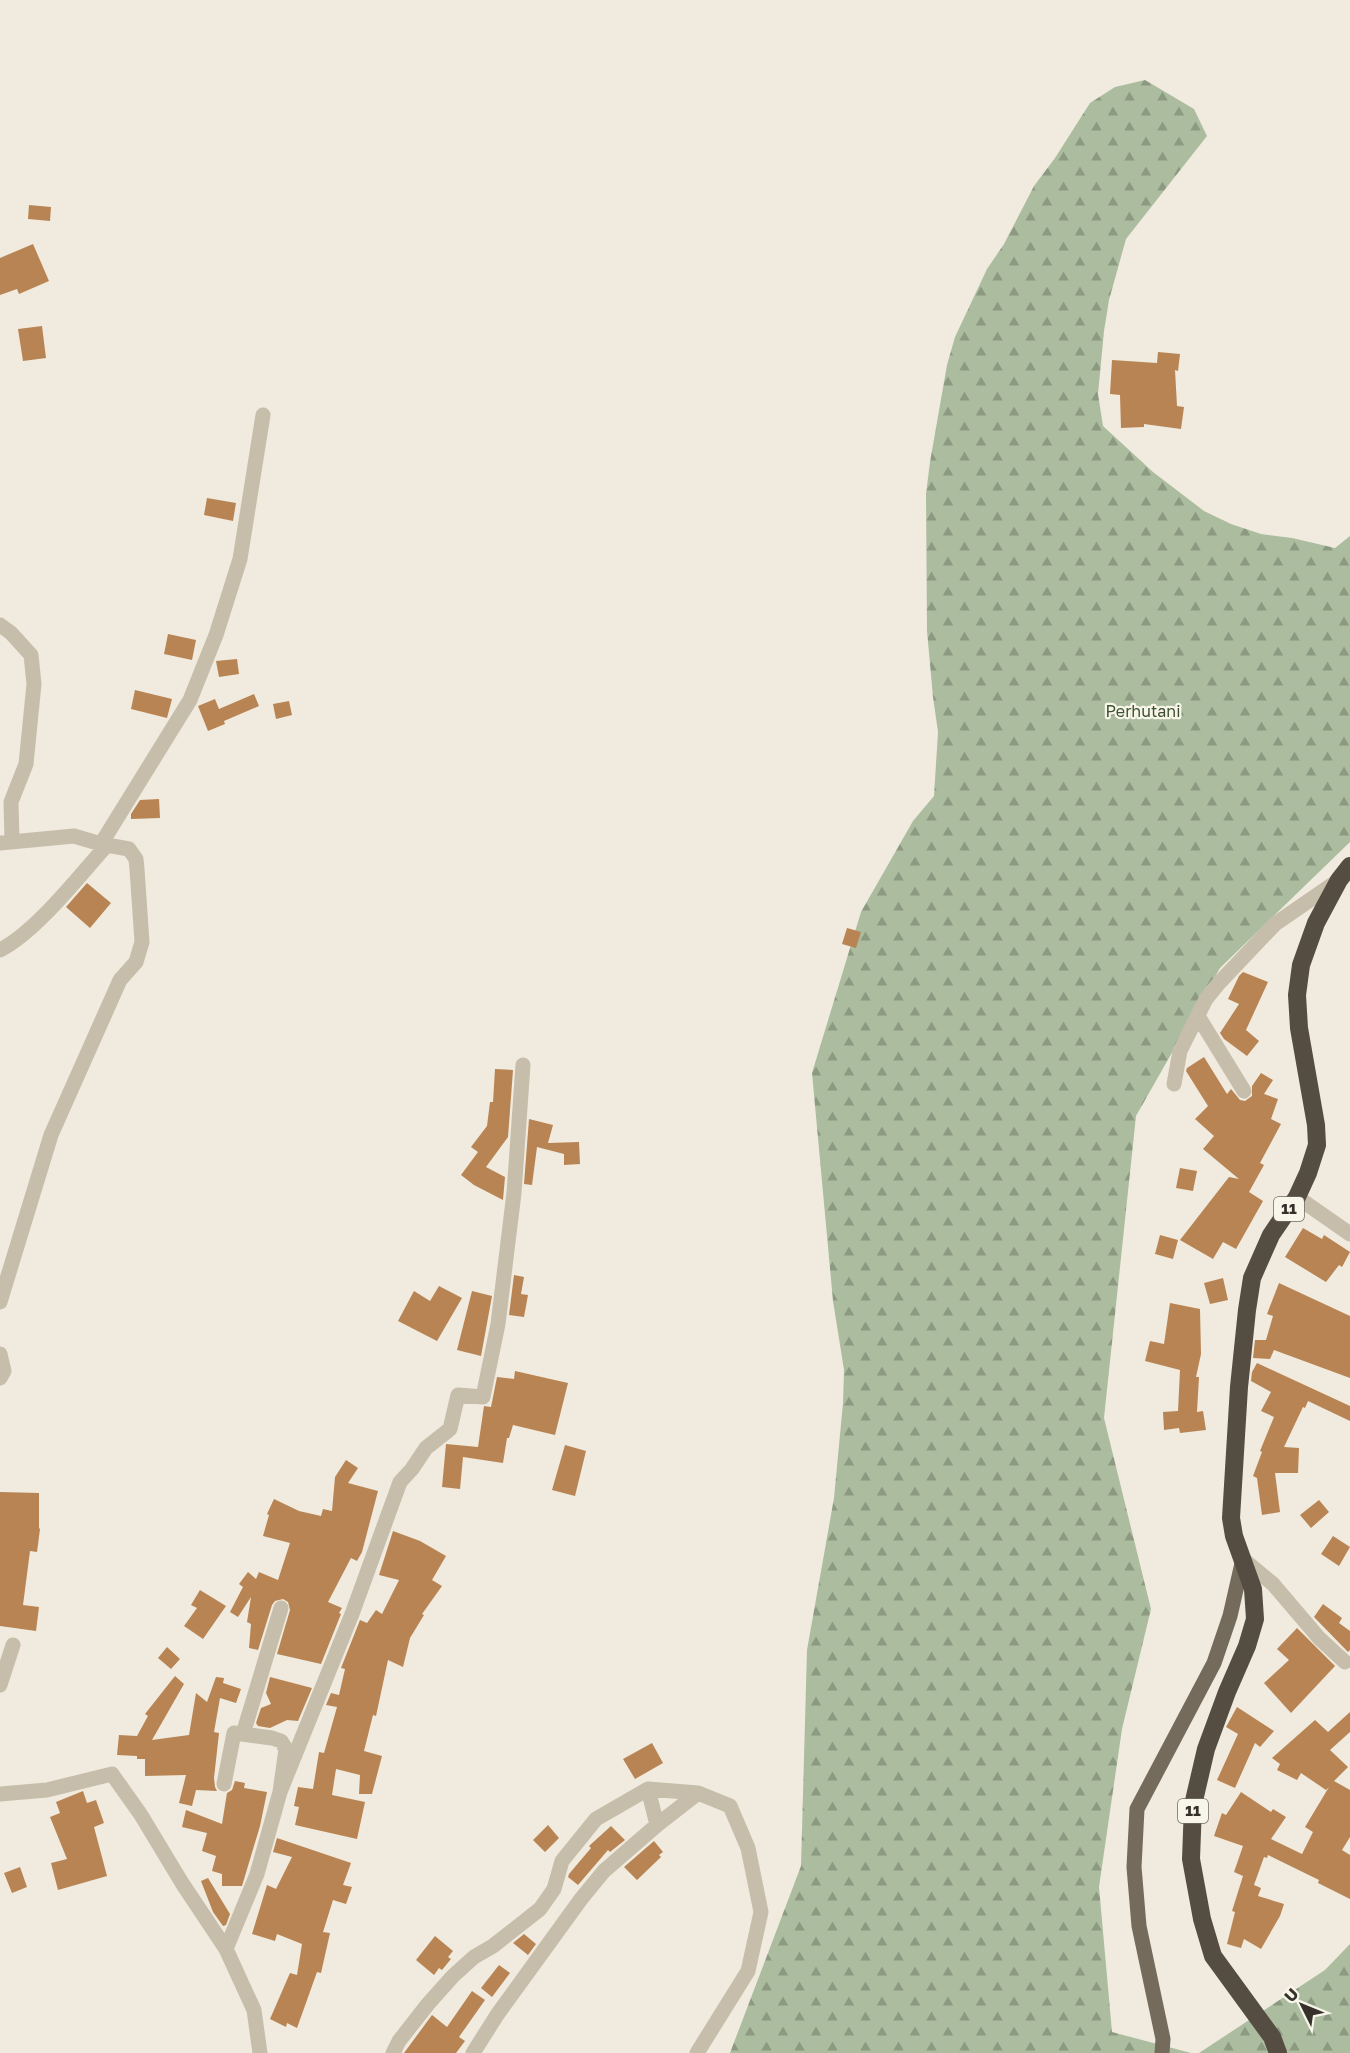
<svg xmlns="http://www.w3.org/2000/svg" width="1350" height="2053" viewBox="0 0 1350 2053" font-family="'Golos Text',sans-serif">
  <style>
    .forest { fill: url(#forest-firs) }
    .building { fill: #b88453 }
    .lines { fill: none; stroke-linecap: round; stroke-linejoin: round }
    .street { stroke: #c6beab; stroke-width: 15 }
    .primary { stroke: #756b5c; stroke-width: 15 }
    .highway { stroke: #554c42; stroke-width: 18 }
    .labels { text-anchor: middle; stroke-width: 4.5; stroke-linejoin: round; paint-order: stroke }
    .shield { fill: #f8f5ea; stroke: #706b63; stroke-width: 1.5 }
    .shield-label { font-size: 15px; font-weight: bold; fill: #353029 }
    .park-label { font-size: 16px; fill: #3d5130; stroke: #f8f5ea }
  </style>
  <defs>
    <pattern id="forest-firs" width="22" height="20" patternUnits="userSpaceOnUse" patternTransform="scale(1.5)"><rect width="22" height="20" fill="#acbd9f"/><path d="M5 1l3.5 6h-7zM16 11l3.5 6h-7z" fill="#8d9a82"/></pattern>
  </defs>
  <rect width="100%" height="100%" fill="#f0ebde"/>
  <path class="forest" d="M1145,80L1194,109L1207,136L1126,239L1109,300L1104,331L1098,394L1103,426L1153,472L1204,511L1231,524L1261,534L1292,538L1335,548L1350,536V842L1220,968L1136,1116L1104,1418L1151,1609L1122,1729L1099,1887L1112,2032L1191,2053H730L801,1866L807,1650L834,1498L843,1403L844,1370L833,1301L812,1073L861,912L913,821L934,796L938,732L933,697L927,631L926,494L930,462L947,365L955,337L987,269L1004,244L1034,186L1055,158L1090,103L1115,87Z
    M1350,1944V2053H1199L1325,1970Z"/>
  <path class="building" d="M29,205L51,207L50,221L28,219Z
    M33,244L49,281L19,294L17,289L0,295V258Z
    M42,326L46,358L23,361L18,329Z
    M1158,352L1180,354L1178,371L1175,370L1177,406L1184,407L1181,429L1144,424V427L1121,428L1120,395L1110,394L1112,360L1157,363Z
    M207,498L236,503L233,521L204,515Z
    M168,634L196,640L192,660L164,654Z
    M237,659L239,674L219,677L216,661Z
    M135,690L172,699L167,718L131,709Z
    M254,694L259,706L224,721L225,724L208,731L198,706L215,699L219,709Z
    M289,701L292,715L276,719L273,704Z
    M159,799L160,818L131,819V814L140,800Z
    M87,883L111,903L90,928L66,907Z
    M847,928L861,932L856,948L842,944Z
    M1243,972L1268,982L1246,1030L1259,1041L1247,1056L1224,1039L1220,1033L1239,1004L1228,999L1239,976Z
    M1204,1057L1227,1094L1231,1089L1240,1100L1245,1101L1252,1096V1086L1261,1073L1273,1080L1264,1094L1278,1099L1271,1119L1281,1124L1260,1163L1264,1165L1249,1192L1263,1201L1236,1249L1223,1242L1213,1259L1180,1240L1229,1177L1239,1179L1203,1149L1214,1136L1195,1119L1208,1106L1186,1071L1187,1068Z
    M495,1069L513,1070L508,1137L486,1167L505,1177L503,1200L474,1185L461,1175L478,1152L471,1147L487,1126L490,1102H493Z
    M529,1119L553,1125L548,1143L579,1142L580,1164L564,1165V1154L537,1147L532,1185L524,1184Z
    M1180,1168L1197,1171L1193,1191L1176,1188Z
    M1303,1228L1322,1239L1324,1235L1350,1252L1342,1267L1339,1265L1326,1282L1285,1257Z
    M1160,1235L1178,1240L1173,1259L1155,1254Z
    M514,1275L524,1277L521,1294L528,1295L524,1317L509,1315Z
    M1223,1278L1228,1300L1210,1304L1204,1283Z
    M1279,1283L1350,1316V1378L1274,1350L1270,1359L1253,1358L1255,1340H1266L1273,1316L1267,1314Z
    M439,1286L462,1298L437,1341L398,1321L414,1291L430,1301Z
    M472,1291L492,1296L481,1356L457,1350Z
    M1170,1303L1200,1309L1201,1354L1196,1377H1199L1197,1412L1203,1411L1206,1430L1180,1433L1179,1428L1164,1430L1163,1412L1178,1411L1180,1370L1145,1361L1150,1341L1164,1344Z
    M1257,1363L1350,1406V1421L1308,1401L1305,1408L1303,1407L1284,1447L1299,1448L1298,1473H1275L1280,1512L1262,1515L1257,1478L1253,1476L1262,1452L1260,1451L1274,1417L1261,1411L1271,1392L1251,1381L1252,1372Z
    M515,1371L568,1383L555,1435L513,1425L509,1438H507L503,1463L463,1457L460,1489L442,1487L446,1444L478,1447L484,1406L491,1407L497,1377L514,1379Z
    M565,1445L586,1451L575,1496L552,1490Z
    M346,1460L358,1468L348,1483L378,1491L362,1552L357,1561L351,1558L328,1602L342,1608L339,1613L341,1614L321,1664L277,1654L290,1610L288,1602L283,1599L275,1601L272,1605L258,1650L249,1648L251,1624L247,1622L251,1597L238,1617L230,1612L243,1587L239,1584L248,1572L256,1579L259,1572L278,1580L290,1543L263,1536L269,1515L267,1514L274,1499L299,1511L321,1516L323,1509L332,1511L335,1477Z
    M0,1492L39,1493V1528L40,1529L37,1552L30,1551L23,1605L39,1607L36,1631L0,1626Z
    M1319,1500L1329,1512L1311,1528L1300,1515Z
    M393,1531L420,1541L446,1556L432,1580L442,1586L422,1614L424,1615L410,1638L403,1667L388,1660L376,1716L373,1715L364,1751L382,1756L372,1794H359L360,1775L336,1769L332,1795L365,1802L357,1839L295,1825L299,1807L294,1806L298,1787L313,1789L319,1752L324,1753L337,1707L326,1705L331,1693L339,1695L345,1669L341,1668L360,1620L367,1623L376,1610L382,1614L399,1580L379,1575Z
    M1333,1536L1350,1547L1339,1566L1321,1554Z
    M200,1590L226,1606L203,1639L184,1626L197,1608L191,1605Z
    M1323,1604L1342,1618L1339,1623L1350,1631V1650L1348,1652L1314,1617Z
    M1297,1628L1335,1666L1291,1713L1264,1683L1289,1660L1277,1649Z
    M167,1647L180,1659L171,1669L158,1658Z
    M175,1676L184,1684L152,1740L189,1735L196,1693L207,1702L216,1677L224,1678L223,1683L241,1689L236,1703L220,1698L214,1732L219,1733L214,1778L215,1787L217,1791L196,1790L192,1806L179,1803L186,1775L145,1776V1759H137V1756L117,1755L119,1735L137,1736L148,1716L145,1714Z
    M270,1677L312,1688L298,1721L287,1720L270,1728L258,1726L256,1723L261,1708L271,1704L266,1693Z
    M1237,1707L1274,1731L1260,1747L1255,1743L1235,1788L1217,1780L1238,1734L1226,1727Z
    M1350,1712V1732L1330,1750L1348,1767L1334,1781L1350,1790V1837L1342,1850L1350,1855V1899L1318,1883L1319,1880L1268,1855L1267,1858L1264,1857L1254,1885L1261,1888L1258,1896L1284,1904L1280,1916L1261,1949L1244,1939L1241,1948L1227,1944L1235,1912L1232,1911L1243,1876L1234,1872L1243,1846L1214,1836L1222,1813L1226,1815L1241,1792L1271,1812L1273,1809L1286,1817L1271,1839L1302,1854L1313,1832L1305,1827L1329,1787L1326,1790L1301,1773L1297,1780L1277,1770L1280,1764L1272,1758L1315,1720L1328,1732Z
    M652,1743L663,1763L635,1779L623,1759Z
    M235,1781L245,1783L244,1788L267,1792L260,1826L242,1886H222V1874L212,1871L216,1856L202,1851L207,1833L182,1827L186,1810L222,1824L227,1793L232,1790Z
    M83,1791L87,1803L96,1800L104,1823L94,1827L107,1876L58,1890L51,1863L67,1859L50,1817L60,1813L56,1802Z
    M548,1825L559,1838L545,1852L533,1840Z
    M611,1826L625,1840L610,1852L608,1850L578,1885L568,1877L569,1874L591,1848L589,1846Z
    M277,1838L351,1863L343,1885L352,1887L346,1904L333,1900L323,1932L330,1933L321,1973L317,1972L297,2028L287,2023L286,2027L270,2019L290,1973L297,1975L302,1944L277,1934L275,1941L252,1934L267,1885L276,1889L292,1857L273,1852Z
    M654,1841L663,1852L659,1855L661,1857L637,1880L624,1867Z
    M20,1867L27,1887L12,1893L4,1873Z
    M208,1878L230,1914L226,1925L223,1926L213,1912L201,1881Z
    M524,1934L536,1944L528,1955L513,1943Z
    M435,1936L453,1951L448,1957L451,1959L442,1970L439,1968L434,1975L416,1960Z
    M499,1965L510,1973L492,1997L481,1988Z
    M472,1991L485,2000L459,2037L465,2041L456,2053H404L432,2015L447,2027Z"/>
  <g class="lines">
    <path class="street" d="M0,625L11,633L31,655L34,684L26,764L11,802L12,841
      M0,843L74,836L101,844L129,849L136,859L137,869L142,942L136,962L120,980L51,1135L0,1302
      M101,844L190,700L216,635L240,559L263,415
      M0,950C36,932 79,876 107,845
      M1198,1016L1244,1091
      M1174,1084L1180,1051L1206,999L1219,983L1275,924L1339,880
      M1297,1197L1350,1234
      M0,1354L4,1371L0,1378
      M1243,1559L1273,1584L1319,1638L1345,1662
      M0,1685L13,1645
      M243,1734L281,1608
      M224,1784L234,1733L272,1738L281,1741L286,1749L280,1792L257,1874L226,1949
      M648,1789L657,1825
      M280,1792L352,1614L400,1482L412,1469L426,1448L450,1429L458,1395L483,1397L498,1324L514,1193L523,1065
      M0,1794L47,1790L112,1774L141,1815L182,1883L226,1949L254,2010L260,2053
      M393,2053L399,2041L428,2004L453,1976L474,1957L493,1946L540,1909L554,1889L562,1861L596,1819L648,1789L698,1793L730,1806L748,1848L761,1912L748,1971L697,2053
      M473,2053L497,2015L581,1899L604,1871L657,1825L698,1793"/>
    <path class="primary" d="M1162,2053L1163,2039L1139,1926L1134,1867L1137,1809L1214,1663L1230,1616L1243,1559"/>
    <path class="highway" d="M1278,2053L1272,2037L1213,1956L1202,1919L1191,1859L1193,1805L1206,1749L1227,1692L1247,1646L1255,1619L1253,1589L1234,1536L1231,1518L1239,1387L1247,1310L1252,1278L1271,1235L1297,1197L1308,1173L1317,1145L1316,1125L1299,1028L1297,995L1301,965L1316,923L1339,880L1350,866"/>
  </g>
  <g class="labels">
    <g class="shield">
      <rect x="1274" y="1197" width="30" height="24" rx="4.5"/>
      <rect x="1178" y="1799" width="30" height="24" rx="4.5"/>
    </g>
    <g class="shield-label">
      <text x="1289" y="1214">11</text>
      <text x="1193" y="1816">11</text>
    </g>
    <g class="park-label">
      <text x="1143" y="717">Perhutani</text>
    </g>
  </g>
  <g transform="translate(1302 2005) rotate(313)" stroke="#f8f5ea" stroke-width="4.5" paint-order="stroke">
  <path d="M0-4.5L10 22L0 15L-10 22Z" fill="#353029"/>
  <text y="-9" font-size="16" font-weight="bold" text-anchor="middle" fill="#353029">U</text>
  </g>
</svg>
